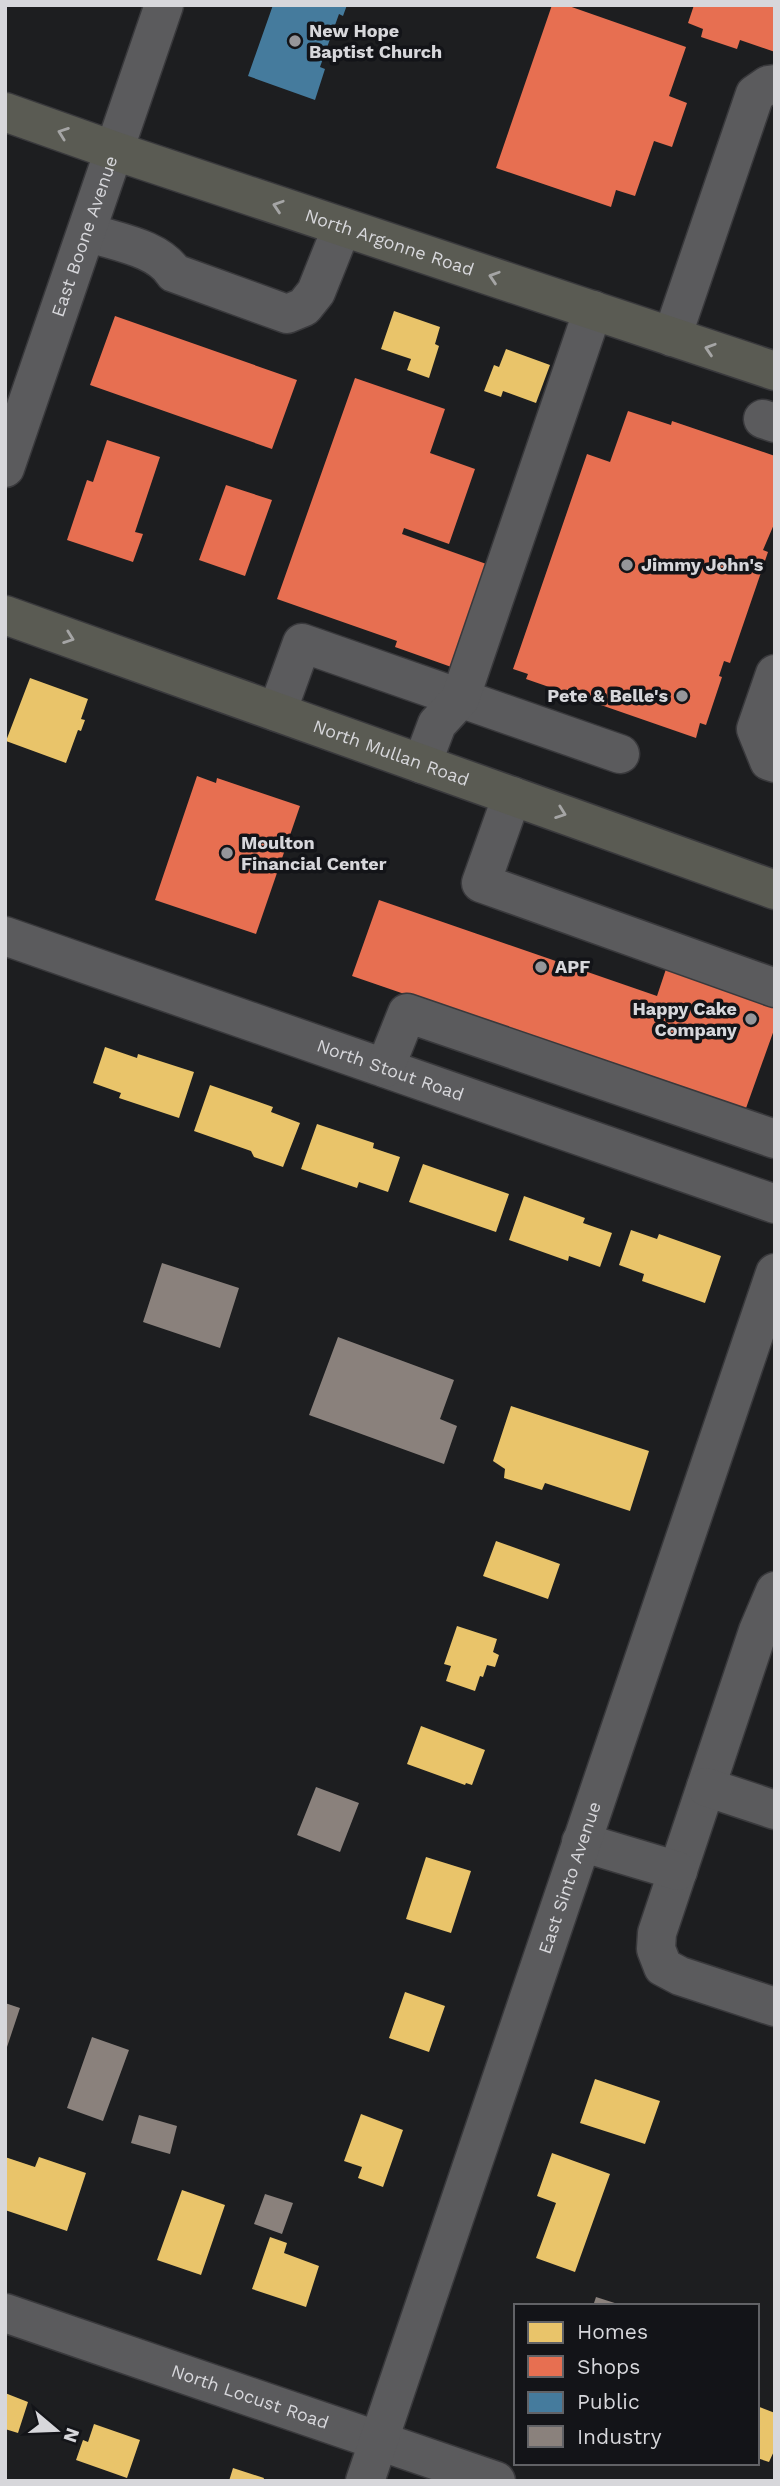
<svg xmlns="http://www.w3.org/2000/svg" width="780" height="2486" viewBox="0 0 780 2486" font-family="'Work Sans',sans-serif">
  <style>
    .homes { fill: #e9c46a }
    .shops { fill: #e76f51 }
    .public { fill: #457b9d }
    .industry { fill: #8a817c }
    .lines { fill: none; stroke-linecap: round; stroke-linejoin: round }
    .minor-casing { stroke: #39393c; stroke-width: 41 }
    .major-casing { stroke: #39393c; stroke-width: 41 }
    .minor { stroke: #5b5b5d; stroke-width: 38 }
    .major { stroke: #5a5b53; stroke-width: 38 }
    .oneway { stroke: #a5a5a5 }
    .poi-dot { fill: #96969a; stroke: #131418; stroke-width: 2.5 }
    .labels { text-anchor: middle; stroke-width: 7; stroke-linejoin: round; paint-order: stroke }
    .poi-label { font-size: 18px; font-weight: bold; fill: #d7d7db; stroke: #131418; text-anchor: start }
    .street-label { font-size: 18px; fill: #d7d7db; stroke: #131418 }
  </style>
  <rect width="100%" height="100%" fill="#1d1e20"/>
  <path class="homes" d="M394,311L440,327L435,344L439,346L429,378L407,370L411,359L381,349Z
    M506,349L550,365L536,403L503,391L501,397L484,391L494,365L499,367Z
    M30,678L88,699L81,719L85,720L81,731L78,730L66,763L6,741Z
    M105,1047L137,1058L138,1054L194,1072L179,1118L119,1098L121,1093L93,1083Z
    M210,1085L273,1107L271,1112L300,1123L283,1167L254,1157L251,1151L194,1131Z
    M317,1124L374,1143L373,1148L400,1157L388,1192L359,1182L357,1188L301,1169Z
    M423,1164L509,1194L496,1232L409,1202Z
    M524,1196L585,1218L583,1223L612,1233L600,1267L569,1256L568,1261L509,1240Z
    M631,1230L657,1239L659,1234L721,1256L705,1303L642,1281L644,1274L619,1265Z
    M511,1406L649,1451L630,1511L545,1483L542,1490L504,1478L505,1469L493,1461Z
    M496,1541L560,1564L548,1599L483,1576Z
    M457,1626L497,1639L493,1652L499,1655L495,1667L487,1665L483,1677L480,1676L475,1691L446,1681L451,1666L444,1664Z
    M421,1726L485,1750L472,1785L466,1783L465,1785L407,1764Z
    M426,1857L471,1871L451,1933L406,1919Z
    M405,1992L445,2006L429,2052L389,2038Z
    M595,2079L660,2101L645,2144L580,2123Z
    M361,2114L403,2130L383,2187L358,2178L362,2167L344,2161Z
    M552,2153L610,2174L575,2272L536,2258L556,2203L537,2196Z
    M5,2157L35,2167L39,2157L86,2173L67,2231L5,2210Z
    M182,2190L225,2205L201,2275L157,2260Z
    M270,2237L287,2243L284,2253L319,2266L306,2307L252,2289Z
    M5,2393L28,2402L18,2433L5,2429Z
    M757,2406L775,2413V2449L769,2462L757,2458Z
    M94,2424L140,2440L127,2478L76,2460L83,2440L88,2442Z
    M233,2468L264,2478L263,2481H229Z"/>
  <path class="shops" d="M552,5H566L686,47L669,96L687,103L672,147L654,141L635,196L616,190L611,207L496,168Z
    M694,5H775V52L740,40L737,49L701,37L703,29L688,23Z
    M115,316L297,380L272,449L90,385Z
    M355,378L445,409L430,453L475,469L449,544L404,528L402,534L492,566L457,669L395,647L397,641L277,599Z
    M628,411L671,425L672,421L775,456V522L763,550L768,552L730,663L724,661L719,676L722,677L706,725L700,723L696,738L526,679L528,674L513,669L587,454L610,462Z
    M107,440L160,457L135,532L143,534L133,562L67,540L87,480L93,482Z
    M226,485L272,500L245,576L199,560Z
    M197,776L216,783L217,778L300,806L256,934L155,900Z
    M379,900L657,996L666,969L775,1007V1027L745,1111L352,976Z"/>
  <path class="public" d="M273,5H347L343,16L339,14L320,67L325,69L315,100L248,76Z"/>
  <path class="industry" d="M162,1263L239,1288L220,1348L143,1322Z
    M338,1337L454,1380L440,1419L457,1426L444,1464L309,1415Z
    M316,1787L359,1803L340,1852L297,1835Z
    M5,2003L20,2008L6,2050H5Z
    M92,2037L129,2050L103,2121L67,2108Z
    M139,2115L177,2126L170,2154L131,2143Z
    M265,2194L293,2203L282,2234L254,2224Z
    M596,2297L621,2305V2306H593Z"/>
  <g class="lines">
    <defs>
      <g id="minor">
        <path d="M87,232C115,242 157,247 174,273L287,314L304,307L316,292L342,227"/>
        <path d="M672,337L755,94L768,85L775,84"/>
        <path d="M763,419L775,423"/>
        <path id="s1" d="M5,468L164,5"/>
        <path d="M775,674L756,729L769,761L775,763"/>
        <path d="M277,712L302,643L620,754"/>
        <path d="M422,764L437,724L460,699L593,310"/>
        <path d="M512,796L481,883L775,988"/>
        <path id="s2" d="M5,936L775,1204"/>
        <path d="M385,1068L407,1013L775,1139"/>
        <path d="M775,1591L758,1631L657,1933L656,1949L663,1967L680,1976L775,2007"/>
        <path d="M706,1787L775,1810"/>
        <path d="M581,1842L678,1871"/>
        <path id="s3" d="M5,2313L496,2481"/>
        <path id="s4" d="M365,2481L775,1273"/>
      </g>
      <g id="major">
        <path id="s5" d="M5,112L115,151L775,371"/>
        <path id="s6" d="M5,615L775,890"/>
      </g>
    </defs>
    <use href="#minor" class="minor-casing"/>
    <use href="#major" class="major-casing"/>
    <use href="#minor" class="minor"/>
    <use href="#major" class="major"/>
  </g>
  <defs><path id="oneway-chevron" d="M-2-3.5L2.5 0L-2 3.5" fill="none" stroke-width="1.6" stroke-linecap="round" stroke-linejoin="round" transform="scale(1.75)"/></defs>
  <g class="oneway">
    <use href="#oneway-chevron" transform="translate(63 133) rotate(-160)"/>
    <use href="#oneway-chevron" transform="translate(278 206) rotate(-162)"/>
    <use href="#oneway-chevron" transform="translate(494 277) rotate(-162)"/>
    <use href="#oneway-chevron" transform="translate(710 349) rotate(-162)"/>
    <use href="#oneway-chevron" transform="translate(69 638) rotate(20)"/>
    <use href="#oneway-chevron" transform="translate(561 813) rotate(20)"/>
  </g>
  <g class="poi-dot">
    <circle cx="295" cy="41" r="7"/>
    <circle cx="627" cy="565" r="7"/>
    <circle cx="682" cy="696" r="7"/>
    <circle cx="227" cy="853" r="7"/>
    <circle cx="541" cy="967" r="7"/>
    <circle cx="751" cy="1019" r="7"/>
  </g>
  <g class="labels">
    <g class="poi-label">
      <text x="309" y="37">New Hope<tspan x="309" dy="21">Baptist Church</tspan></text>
      <text x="641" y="571">Jimmy John's</text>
      <text x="668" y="702" text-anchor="end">Pete &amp; Belle's</text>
      <text x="241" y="849">Moulton<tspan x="241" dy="21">Financial Center</tspan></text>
      <text x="555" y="973">APF</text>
      <text x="737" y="1015" text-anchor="end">Happy Cake<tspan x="737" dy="21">Company</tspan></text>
    </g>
    <g class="street-label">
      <text dy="6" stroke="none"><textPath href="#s1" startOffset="245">East Boone Avenue</textPath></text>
      <text dy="6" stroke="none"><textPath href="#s5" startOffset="406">North Argonne Road</textPath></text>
      <text dy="6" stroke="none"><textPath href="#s6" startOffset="410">North Mullan Road</textPath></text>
      <text dy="6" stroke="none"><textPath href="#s2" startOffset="408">North Stout Road</textPath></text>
      <text dy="6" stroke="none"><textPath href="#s4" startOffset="637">East Sinto Avenue</textPath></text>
      <text dy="6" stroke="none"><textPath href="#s3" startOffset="259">North Locust Road</textPath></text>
    </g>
  </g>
  <rect width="780" height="2486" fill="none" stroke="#d7d7db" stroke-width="14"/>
  <rect x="514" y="2304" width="245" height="161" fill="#131418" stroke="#616266" stroke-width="2"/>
  <rect x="528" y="2322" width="35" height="21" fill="#e9c46a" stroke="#616266" stroke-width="2"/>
  <text x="577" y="2339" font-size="21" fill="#d7d7db">Homes</text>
  <rect x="528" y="2356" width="35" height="21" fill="#e76f51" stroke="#616266" stroke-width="2"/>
  <text x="577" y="2374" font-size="21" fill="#d7d7db">Shops</text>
  <rect x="528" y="2392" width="35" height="21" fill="#457b9d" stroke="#616266" stroke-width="2"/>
  <text x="577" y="2409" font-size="21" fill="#d7d7db">Public</text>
  <rect x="528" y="2426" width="35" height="21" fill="#8a817c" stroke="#616266" stroke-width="2"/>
  <text x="577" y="2444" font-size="21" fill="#d7d7db">Industry</text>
  <g transform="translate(56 2430) rotate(109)" stroke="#131418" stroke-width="5" paint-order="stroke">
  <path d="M0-5L12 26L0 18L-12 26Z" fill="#d7d7db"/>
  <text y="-10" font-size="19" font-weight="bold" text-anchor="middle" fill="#d7d7db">N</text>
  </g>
</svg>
